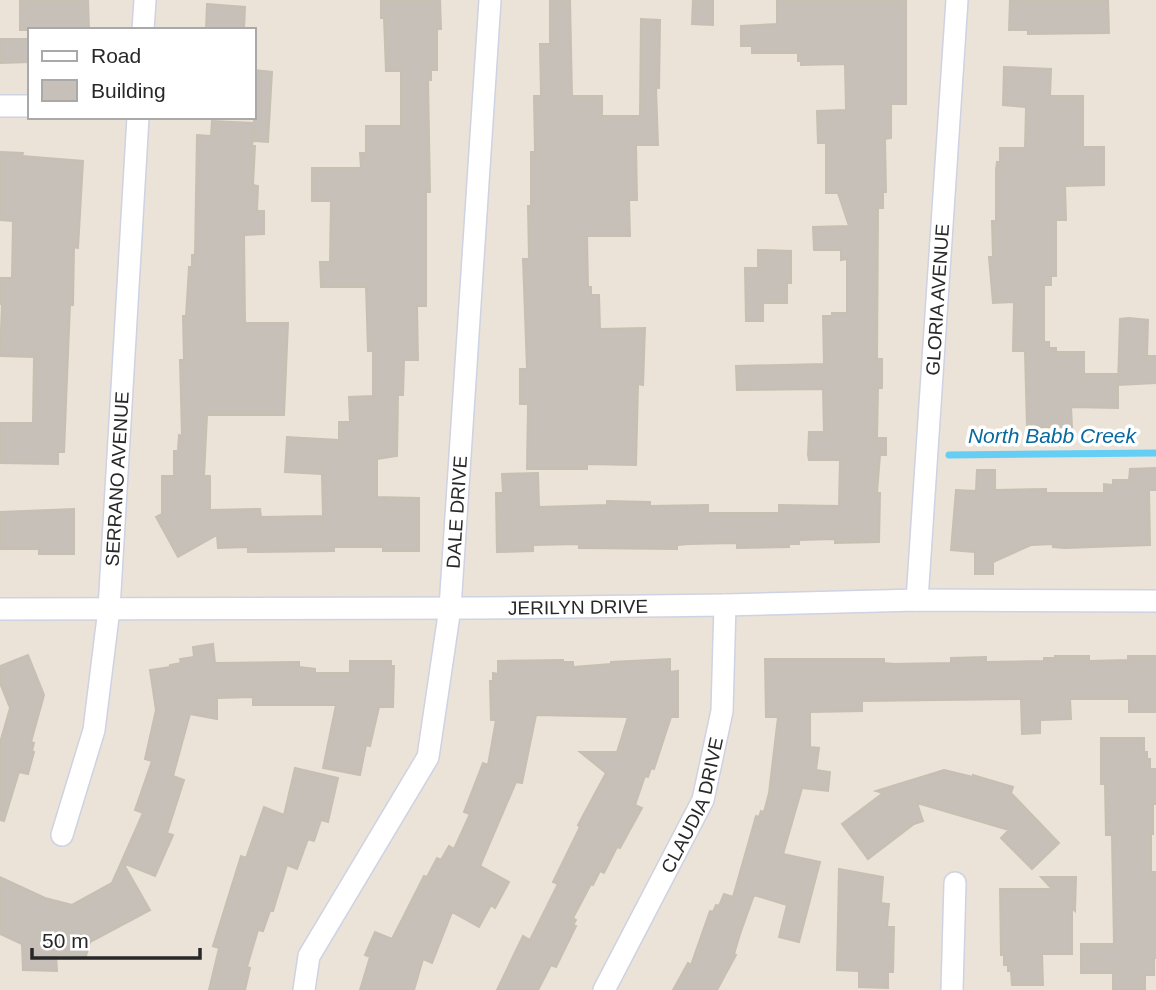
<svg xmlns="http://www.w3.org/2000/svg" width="1156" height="990" viewBox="0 0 1156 990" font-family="Arial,sans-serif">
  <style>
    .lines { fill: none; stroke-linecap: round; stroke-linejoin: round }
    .stream { stroke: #65cef4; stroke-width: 7 }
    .building { fill: #c6c0b8; stroke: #c7bfb2; stroke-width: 2 }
    .street-casing { stroke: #ced2e2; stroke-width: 24 }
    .street { stroke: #fff; stroke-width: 21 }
    .labels { text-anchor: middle; stroke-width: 7; stroke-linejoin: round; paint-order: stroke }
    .street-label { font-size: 19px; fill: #282828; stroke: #fff }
    .water-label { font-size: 21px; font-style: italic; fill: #07699d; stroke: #fff }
  </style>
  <rect width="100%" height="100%" fill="#ebe3d8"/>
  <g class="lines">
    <path class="stream" d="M949,455L1156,453"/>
  </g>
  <path class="building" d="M20,0H88L89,30H20Z
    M381,0H440L441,29H437V70H431V80H428L430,192H426V306H417L418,360H404L403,395H398L397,456L377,459V497L419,498V551H383V547H334V551L248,552V547L218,548L217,535L178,557L156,517L162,514V476H174V451H178L179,435L182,436L180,360H184L183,316H186L189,267H192V255H195L197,135L211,136L212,121L254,123V70L272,72L268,142L254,141V123L252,146H255L253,185L258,186L257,211H264V234L244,235L245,323H288L284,415H207L204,476H210V510L260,509L261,517L323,516L322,474L285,472L287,437L339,440V422H350L349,397L373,396V351H368L366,287H321L320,262H330L331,201H312V168H361L360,153H366V126H401V71H386L384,18H381Z
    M550,0H570L572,96H602V116H640L641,19L660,20L659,88H656L658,145H636L637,200H629L630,236H587L588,287H591V295H599L600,329L645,328L643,385L638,384L636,465L587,464V469H527L528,404H520V369H527L523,259H529L528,206H531V152H535L534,96H541L540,44H550Z
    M693,0H713V25L692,24Z
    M777,0H906V104H891V138L885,139L886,192H883V208H878L877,359H882V388H878L877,438H886V455H880L877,493H880L879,542L835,543V539L799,540V544H789V547L737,548V543L688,544L677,545V549L579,548V544L533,545V551L497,552L496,493H503L502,474L538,473L539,507L607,505V501L650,502V506L708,505V513H779V505L839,506L840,460H809L808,455L809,432H824L823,389L737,390L736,366L824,364L823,316H832V313H847V259L841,260V250H814L813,227L849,226L838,193H826V143H818L817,111L846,110L845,64L801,65V61H798V53H752V46H741V26L777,24Z
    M1010,0H1108L1109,33L1028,34V30H1009Z
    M207,4L245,7L244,30H206Z
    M0,39H30V62L0,63Z
    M1004,67L1051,69L1050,96H1083V147H1104V185L1065,186L1066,220H1056V276H1051V285H1044V342H1049V348H1056V352H1084V374H1118V408L1071,407L1072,427H1027L1025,351H1013L1014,302L993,303L989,257H993L992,221H996V170L997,162H1000V148H1025L1026,107L1003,105Z
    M0,152L23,153L22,156L83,161L78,248L74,247L73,305H70L64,452H58V464L0,463V423H33L34,357L0,356L2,304H0V278H12L13,221L0,220Z
    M758,250L791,251V283H787V303H763V321H746L745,268H758Z
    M1129,318L1148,320L1147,356H1156V383L1118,385L1120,319Z
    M1156,468V490H1149L1150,545L1065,548L1053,547V544L1031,545L993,562V574H975V552L951,550L956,490L976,491L977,470H995V490L1046,489V493H1104V484L1113,485V480H1129L1130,469Z
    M74,509V554H39V549H0V512Z
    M213,644L215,663L299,662V667L315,669V673H350V661H391V666H394L393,707H379L370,746L366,745L360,775L323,768L336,705H253V697L217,698V719L190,714L173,776L184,780L167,833L173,835L155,876L123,863L150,910L90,942L86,956L56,955L57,971L23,970L22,944L0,934V877L45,898L72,905L112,883L143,813L135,810L152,761L145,759L156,710L150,670L170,667V665L181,663L180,659L194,657L193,647Z
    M28,655L44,695L31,742L34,743L32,751L34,752L28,774L19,772L4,821L0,820V743L10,708L0,683V666Z
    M1055,656H1089V661L1128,660V656H1156V712H1129V699H1070L1071,719L1040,720V733L1022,734L1021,699L862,701V711L810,712V747L819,748L816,770L830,772L828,791L802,788L783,854L820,862L799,942L779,937L787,905L754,895L740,934L734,954L736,955L717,990H673L688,963L691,965L710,911L713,912L716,905L719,906L724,894L733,897L756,816L759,817L761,811L764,812L769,793L778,717H766L765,659H884V663L894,664L951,663V658L986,657V662L1044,661V658H1055Z
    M670,659V672L678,671V717H671L654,769L651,768L648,777L645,776L635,805L642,808L620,848L617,847L604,873L600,871L593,885L591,884L573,918L576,920L573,925L576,926L556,967L551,965L538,990H497L523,936L530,940L558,884L553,882L580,827L578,825L606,773L580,752H617L628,717L536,715L522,783L516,782L480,866L509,882L495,908L491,905L479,927L452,912L432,963L423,959L414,990H360L370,957L365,955L375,932L392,939L424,876L427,877L437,858L441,860L449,846L454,849L470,814L464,812L483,763L488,765L496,720H491L490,681H493V673L498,674V661L563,660V662H573V667L611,664V662Z
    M1101,738H1144V752H1147V759H1150V769H1156V804H1153V834H1151V872H1156V958H1154V975H1145V990H1113V973H1081V944H1114L1112,835H1106L1105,784H1101Z
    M295,768L338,778L328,822L321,820L314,841L308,839L297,869L287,865L273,911H270L263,931L258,930L247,967L250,968L245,990H209L219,948L213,946L241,856L246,858L264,807L284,815Z
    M944,770L973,777V775L1013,787L1011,793L1059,843L1032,869L1001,838L1009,830L917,803L923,821L914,824L868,859L842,824L883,793L876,791Z
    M839,869L883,877L881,903L889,904L887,927H894L893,972H888V988L859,987V971L837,970Z
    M1041,877H1076L1075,911L1072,908V954H1042L1043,985H1012L1011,971H1008V965H1004V955H1001L1000,889H1052Z"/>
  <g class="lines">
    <defs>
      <g id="street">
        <path d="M143,30L145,0"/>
        <path d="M0,106H30"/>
        <path id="s1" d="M917,600L957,0"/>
        <path id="s2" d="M0,609L480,608L725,605L917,600L1156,601"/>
        <path id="s3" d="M62,835L94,730L109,609L138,117"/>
        <path id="s4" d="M304,990L309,956L428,757L450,608L490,0"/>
        <path id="s5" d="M604,990L703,800L722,711L725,605"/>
        <path d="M952,990L955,883"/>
      </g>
    </defs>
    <use href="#street" class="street-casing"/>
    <use href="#street" class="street"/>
  </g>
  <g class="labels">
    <g class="street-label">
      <text dy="7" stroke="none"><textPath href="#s1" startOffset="301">GLORIA AVENUE</textPath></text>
      <text dy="7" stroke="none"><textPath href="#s3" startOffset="362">SERRANO AVENUE</textPath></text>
      <text dy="7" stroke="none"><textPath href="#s4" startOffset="513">DALE DRIVE</textPath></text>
      <text dy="7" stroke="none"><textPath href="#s2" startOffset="578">JERILYN DRIVE</textPath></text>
      <text dy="7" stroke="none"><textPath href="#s5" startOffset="206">CLAUDIA DRIVE</textPath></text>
    </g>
    <g class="water-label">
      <text x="1052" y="443">North Babb Creek</text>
    </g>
  </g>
  <rect x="28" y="28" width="228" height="91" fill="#ffffff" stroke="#a9a9a9" stroke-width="2"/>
  <rect x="42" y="51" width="35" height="10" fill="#ffffff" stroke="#a9a9a9" stroke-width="2"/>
  <text x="91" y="63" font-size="21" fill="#282828">Road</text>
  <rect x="42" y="80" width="35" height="21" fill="#c6c0b8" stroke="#a9a9a9" stroke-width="2"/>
  <text x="91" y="98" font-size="21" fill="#282828">Building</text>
  <path d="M32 948v10h168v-10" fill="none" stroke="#282828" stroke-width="3.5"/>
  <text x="42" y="948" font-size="21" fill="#282828" stroke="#ffffff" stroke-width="5" paint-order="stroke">50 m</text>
</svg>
